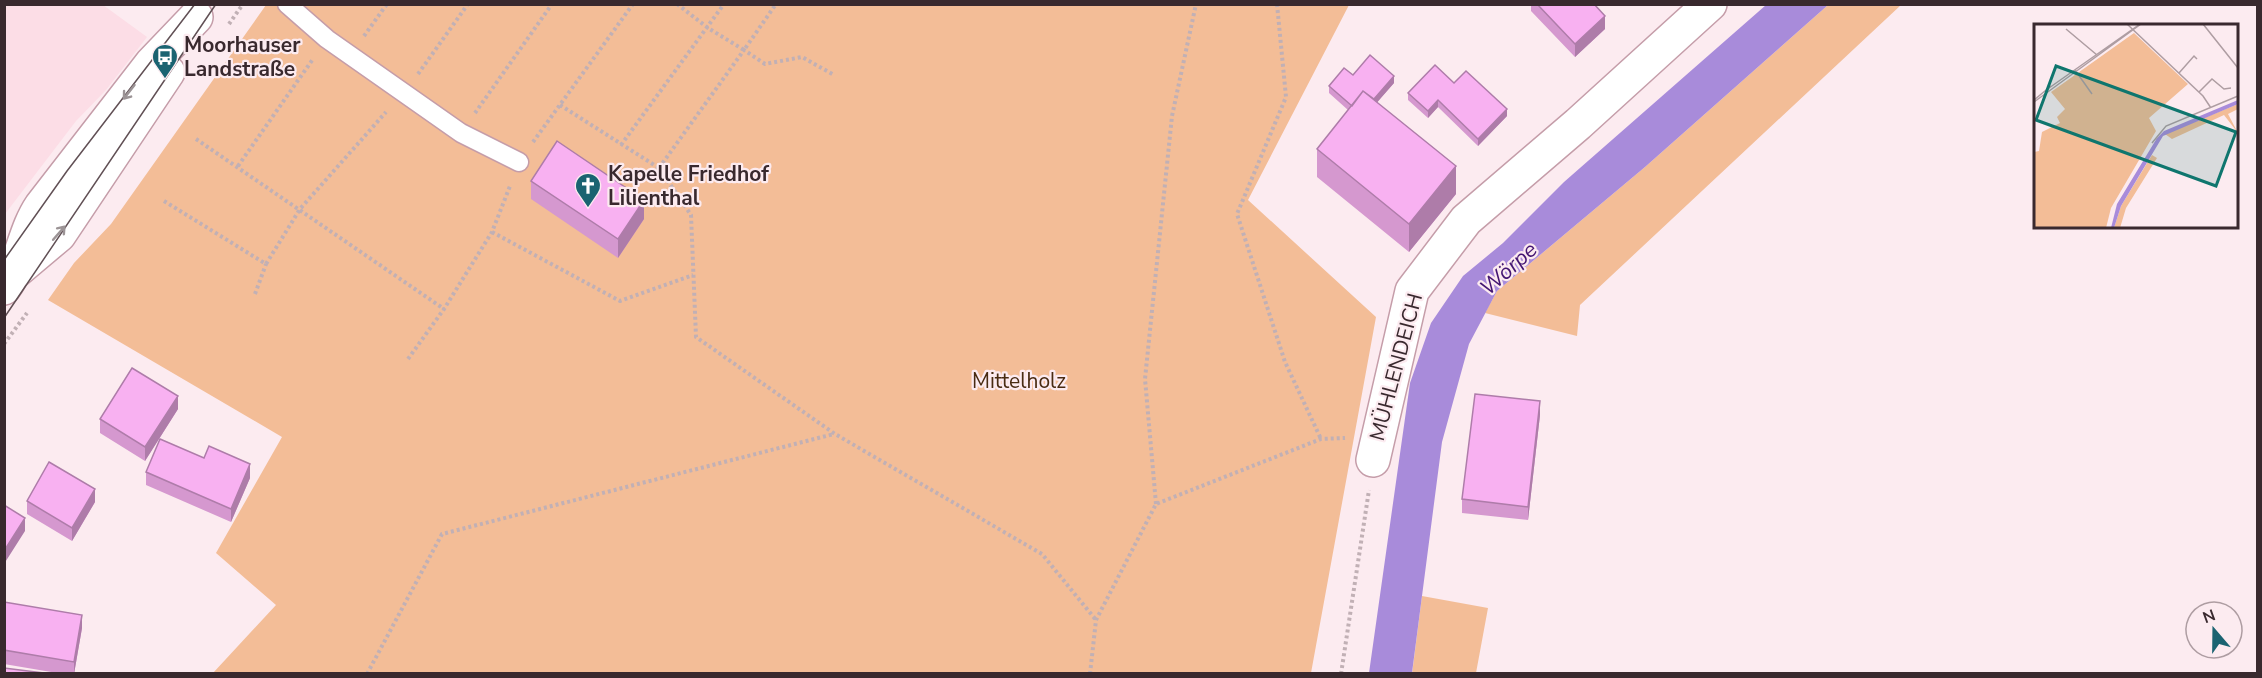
<svg xmlns="http://www.w3.org/2000/svg" width="2262" height="678" viewBox="0 0 2262 678" font-family="'Nunito Sans',sans-serif">
  <style>
    .built { fill: #fcdde6 }
    .green { fill: #f3bd97 }
    .water { fill: #a88bda }
    .lines { fill: none; stroke-linecap: round; stroke-linejoin: round }
    .lane-casing { stroke: #c59da9; stroke-width: 21 }
    .street-casing { stroke: #c59da9; stroke-width: 36 }
    .secondary-casing { stroke: #c59da9; stroke-width: 36 }
    .path { stroke: #c1b0b5; stroke-width: 4; stroke-dasharray: 3 3; stroke-linecap: butt }
    .lane { stroke: #fff; stroke-width: 18 }
    .street { stroke: #fff; stroke-width: 33 }
    .secondary { stroke: #fff; stroke-width: 33 }
    .tram { stroke: #615055; stroke-width: 1.5 }
    .wall { fill: #d598cf }
    .shaded-wall { fill: #ae7ca9 }
    .building { fill: #f8b1f1; stroke: #ae7ca9; stroke-width: 1.5 }
    .oneway { stroke: #9c9496 }
    .labels { text-anchor: middle; stroke-width: 4.5; stroke-linejoin: round; paint-order: stroke }
    .poi-label { font-size: 21px; font-weight: bold; fill: #39292e; stroke: #fcebf0; text-anchor: start }
    .street-label { font-size: 21px; fill: #39292e; stroke: #fcebf0 }
    .park-label { font-size: 21px; fill: #492b12; stroke: #fcebf0 }
    .water-label { font-size: 22px; font-style: italic; fill: #431572; stroke: #fcebf0 }
    .inset-road { fill: none; stroke: #ae9da2; stroke-width: 1.5 }
    .view { fill: #0f766e; fill-opacity: 0.15; stroke: #0f766e; stroke-width: 3 }
    .inset-edge { fill: none; stroke: #39292e; stroke-width: 3 }
  </style>
  <rect width="100%" height="100%" fill="#fcebf0"/>
  <path class="built" d="M5,4L103,5L147,37L106,90L76,121L5,214Z"/>
  <path class="green" d="M266,5H1349L1248,200L1376,317L1311,673H213L276,605L216,553L282,437L48,300L74,263L111,224Z
    M1828,5H1901L1580,305L1577,336L1485,313L1497,291L1645,167Z
    M1422,596L1488,608L1476,673L1412,674Z"/>
  <path class="water" d="M1766,5H1828L1645,167L1497,291L1469,344L1442,442L1412,673H1369L1410,383L1431,323L1463,276L1503,243L1564,182Z"/>
  <g class="lines">
    <defs>
      <path id="lane" d="M287,4L327,39L461,133L519,162"/>
      <path id="street" d="M1373,460L1412,291L1466,220L1578,124L1710,4"/>
      <path id="secondary" d="M15,272L59,235L168,72
        M4,288C22,263 24,231 41,206L151,64L196,17"/>
    </defs>
    <use href="#lane" class="lane-casing"/>
    <use href="#street" class="street-casing"/>
    <use href="#secondary" class="secondary-casing"/>
    <path class="path" d="M677,4L708,28L744,50L776,4
      M1277,4L1286,97L1237,214L1285,362L1321,439
      M229,24L243,4
      M364,36L387,4
      M418,74L468,4
      M560,105L659,168L691,215L696,337L835,434L1042,554L1096,620
      M475,113L552,4
      M196,139L444,309
      M533,142L633,4
      M621,145L724,4
      M238,166L313,59
      M659,168L744,50L765,64L802,57L834,75
      M164,201L266,264L300,209L386,112
      M492,232L620,301L693,275
      M255,294L266,264
      M4,344L27,313
      M408,359L444,309L492,232L510,186
      M1156,504L1145,379L1172,116L1196,4
      M367,674L442,534L834,434
      M1090,674L1096,620L1156,504L1321,439L1345,438
      M1341,674L1369,490"/>
    <use href="#lane" class="lane"/>
    <use href="#street" class="street"/>
    <use href="#secondary" class="secondary"/>
    <path class="tram" d="M4,260L67,171L195,4
      M4,318L216,4"/>
  </g>
  <path class="wall" d="M1531,4H1594L1605,29L1575,57L1531,11Z
    M1353,75L1394,83L1377,102L1456,194L1409,252L1317,177V149L1348,110L1329,93V86Z
    M1454,83L1507,116L1478,146L1438,107L1428,118L1408,100V93Z
    M531,181L644,219L618,258L531,199Z
    M178,409L145,461L100,433V419Z
    M1540,415L1528,520L1462,513V499Z
    M204,458L250,478L231,522L146,485V472Z
    M27,501L95,502L72,541L27,514Z
    M4,602L82,628L74,674H63L4,664Z"/>
  <path class="shaded-wall" d="M1605,16V29L1575,57V44Z
    M1394,76V83L1361,121V114Z
    M1438,100V107L1428,118V111Z
    M1507,109V116L1478,146V139Z
    M1456,166V194L1409,252V224Z
    M644,200V219L618,258V239Z
    M178,396V409L145,461V447Z
    M1540,401V415L1528,520V507Z
    M250,464V478L231,522V509Z
    M95,489V502L72,541V528Z
    M25,518V531L4,564V551Z
    M82,615V628L74,674V662Z"/>
  <path class="building" d="M1537,4H1594L1605,16L1575,44Z
    M1370,55L1394,76L1374,99L1363,91L1352,106L1329,86L1344,68L1353,75Z
    M1435,65L1454,83L1466,71L1507,109L1478,139L1438,100L1428,111L1408,93Z
    M1363,91L1456,166L1409,224L1317,149Z
    M557,141L644,200L618,239L531,181Z
    M132,368L178,396L145,447L100,419Z
    M1475,394L1540,401L1528,507L1462,499Z
    M160,439L204,458L209,446L250,464L231,509L146,472Z
    M49,462L95,489L72,528L27,501Z
    M4,505L25,518L4,551Z
    M4,602L82,615L74,662L4,650Z
    M4,668L52,674H4Z"/>
  <defs><path id="oneway-shaft" d="M-6 0H5M1.5-3L5.5 0L1.5 3" fill="none" stroke-width="1.6" stroke-linecap="round" stroke-linejoin="round" transform="scale(1.5)"/></defs>
  <g class="oneway">
    <use href="#oneway-shaft" transform="translate(129 92) rotate(128)"/>
    <use href="#oneway-shaft" transform="translate(59 233) rotate(-49)"/>
  </g>
  <defs>
    <symbol id="bus-pin" viewBox="-11 -11 22 30"><path d="M0 17L-7.5 6A9.5 9.5 0 1 1 7.5 6Z" fill="#1a6371" stroke="#fcebf0"/><path d="M-5-6H5V4H4V6H2V4H-2V6H-4V4H-5ZM-3.5-4V0h7V-4ZM-3.5 1.2v1.5H-2V1.2ZM2 1.2v1.5H3.5V1.2Z" fill="#fff"/></symbol>
    <symbol id="church-pin" viewBox="-11 -11 22 30"><path d="M0 17L-7.5 6A9.5 9.5 0 1 1 7.5 6Z" fill="#1a6371" stroke="#fcebf0"/><path d="M-1.2-6h2.4v3.5h3.3v2.4h-3.3V6h-2.4V-.1h-3.3v-2.4h3.3Z" fill="#fff"/></symbol>
  </defs>
  <g fill-rule="evenodd">
    <use href="#bus-pin" x="150" y="42" width="30" height="40"/>
    <use href="#church-pin" x="573" y="171" width="30" height="40"/>
  </g>
  <g class="labels">
    <g class="poi-label">
      <text x="184" y="52">Moorhauser<tspan x="184" dy="24">Landstraße</tspan></text>
      <text x="608" y="181">Kapelle Friedhof<tspan x="608" dy="24">Lilienthal</tspan></text>
    </g>
    <g class="street-label">
      <text transform="translate(1396 367) rotate(-75)" y="7">MÜHLENDEICH</text>
    </g>
    <g class="park-label">
      <text x="1019" y="388">Mittelholz</text>
    </g>
    <g class="water-label">
      <text transform="translate(1508 268) rotate(-42)" y="8">Wörpe</text>
    </g>
  </g>
  <g transform="translate(2034 24)">
    <rect width="204" height="204" fill="#fcebf0"/>
    <path d="M100,9L154,60L115,94L122,107L77,184L72,204H0V128L5,127L8,108L26,99L23,93L31,85L17,68ZM204,80V85L194,90L204,109L190,91L138,115L131,110ZM118,131L123,134L92,184L86,204H80L87,182Z" fill="#f3bd97"/>
    <path d="M204,76V80L129,112L87,182L80,204H77L83,180L123,114L130,107Z" fill="#a88bda"/>
    <path class="inset-road" d="M93,0L169,72L177,84M169,0L204,44M32,5L63,31M41,46L58,70M145,49L160,32L163,35M15,64L106,0M165,68L178,55L190,65L197,64M0,76L17,62M0,78L107,0M118,119L132,102L204,72"/>
    <path class="view" d="M22,42L202,108L182,162L2,96Z"/>
    <rect width="204" height="204" class="inset-edge"/>
  </g>
  <rect width="2262" height="678" fill="none" stroke="#39292e" stroke-width="12"/>
  <g transform="translate(2214 630) rotate(340)"><circle r="28" fill="#fcebf0" stroke="#ae9da2" stroke-width="1.5"/>
  <path d="M0-4.5L10 22L0 15L-10 22Z" fill="#1a6371"/>
  <text y="-9" font-size="16" font-weight="bold" text-anchor="middle" fill="#39292e">N</text>
  </g>
</svg>
